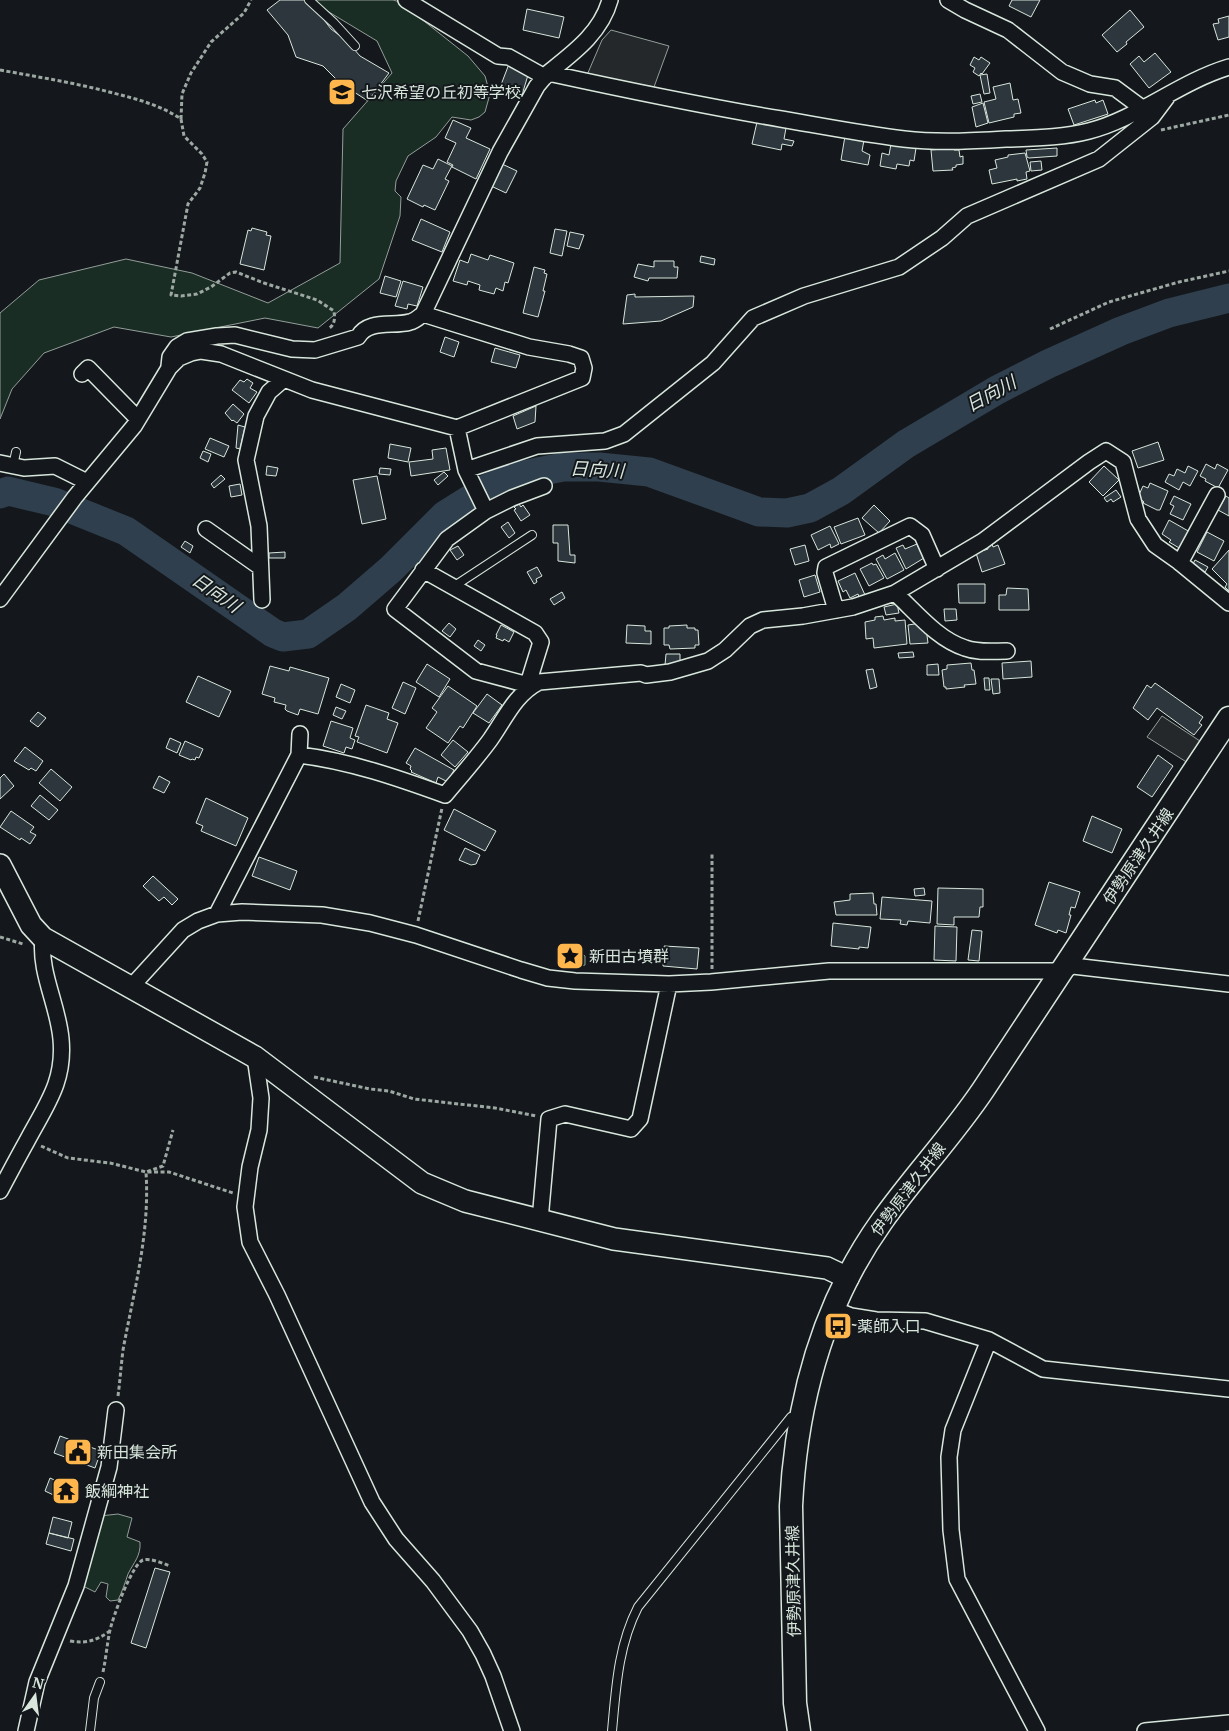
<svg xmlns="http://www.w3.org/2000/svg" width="1229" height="1731" viewBox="0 0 1229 1731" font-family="Merriweather,'Noto Sans JP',serif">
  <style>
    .green { fill: #1a2d24; stroke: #939e99 }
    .parking { fill: #24282b; stroke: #939e99 }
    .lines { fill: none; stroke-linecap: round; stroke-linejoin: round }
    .river { stroke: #2f3f4d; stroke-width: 29 }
    .building { fill: #2c363c; stroke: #d8e6dc }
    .lane-casing { stroke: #d8e6dc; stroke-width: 10 }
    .street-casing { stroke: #d8e6dc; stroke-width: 18 }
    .secondary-casing { stroke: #d8e6dc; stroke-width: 24 }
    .primary-casing { stroke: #d8e6dc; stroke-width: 25 }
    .path { stroke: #9da8a2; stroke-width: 3; stroke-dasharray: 4 2.5; stroke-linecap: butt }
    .lane { stroke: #14181c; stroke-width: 8 }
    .street { stroke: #14181c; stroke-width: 15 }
    .secondary { stroke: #14181c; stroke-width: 21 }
    .primary { stroke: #14181c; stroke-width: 22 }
    .labels { text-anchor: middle; stroke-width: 4; stroke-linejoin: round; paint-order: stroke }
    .poi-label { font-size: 16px; fill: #d8e6dc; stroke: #14181c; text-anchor: start }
    .street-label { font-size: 16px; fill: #d8e6dc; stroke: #14181c }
    .water-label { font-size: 18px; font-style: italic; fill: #d8e6dc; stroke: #14181c }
  </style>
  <rect width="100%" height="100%" fill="#14181c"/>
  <path class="green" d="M309,0H393L400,2L468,56L485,76L490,94L485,112L479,117L471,120L452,117L436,137L408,156L396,181L395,191L401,197L400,216L379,279L318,328L265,318L171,337L114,327L44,353L12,389L0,419V313L39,280L126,259L192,273L268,303L340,263L343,129L392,73L377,41Z
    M562,951L579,952L585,956V965C576,968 567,966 559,962V956Z
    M118,1514L132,1518L127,1537L140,1542C141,1556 134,1562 128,1574C125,1583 122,1592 118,1600L110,1601L106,1597L108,1584L101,1582L95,1592L81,1585L100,1516Z"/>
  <path class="parking" d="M611,30L669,46L654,87L587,75L602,40Z
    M1162,716L1203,743L1188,763L1147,737Z"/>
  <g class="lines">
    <path class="river" d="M0,494L8,491L54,502L126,531L273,633L283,637L308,634L347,607L391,569L445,515L488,488L518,476L563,467H599L649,472L759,512L787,513L810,508L841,491L906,444L997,390L1048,364L1121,331L1169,313L1229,298"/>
  </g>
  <path class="building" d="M280,0H304L318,12L331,29L347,41L360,56L389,73L368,101L340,83L323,66L296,57L288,35L267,10Z
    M1012,0H1040L1031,17L1009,6Z
    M527,9L564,17L559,38L523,30Z
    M1130,10L1144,27L1126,42L1127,44L1117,52L1102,35Z
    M1229,16V37L1218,40L1213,24L1219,23L1218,19Z
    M1155,53L1171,72L1149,88L1130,64L1139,56L1144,62Z
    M974,57L979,60L981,57L990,63L982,74L981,73L979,76L973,72L975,68L970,65Z
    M509,64L522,69L520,72L528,75L522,95L519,94L518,97L499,90Z
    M987,74L990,93L984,94L980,75Z
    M1010,83L1013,100L1018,99L1021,113L1014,114V117L989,123L984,102L996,99L993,87Z
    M980,94L982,102L973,104L971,96Z
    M1095,100L1096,103L1103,100L1108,114L1074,125L1068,109Z
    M983,103L988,123L976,127L972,107Z
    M453,120L471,128L466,138L490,149L476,179L452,167L453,165L447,162L456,143L445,138Z
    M757,122L786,128L784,139L794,141L792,146L782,144L781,150L752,144Z
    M845,136L864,140L862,151L870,155L868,165L841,160Z
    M891,144L916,148L914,161L910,160L909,166L897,164L896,169L880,166L882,153L889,155Z
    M954,148V150H959L960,157L963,156V164L956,165V167L952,168L953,170L933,171L931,150Z
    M1057,148V156L1029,158L1027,157L1026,150Z
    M1025,153L1030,171L1026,172L1027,179L1017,181V179L992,184L989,170L997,168L995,160L1008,157V155Z
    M438,159L452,166L445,179L449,181L435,210L424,205L423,207L407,199L423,165L433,169Z
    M1041,161L1042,170L1031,171L1030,162Z
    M502,164L517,171L506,193L491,186Z
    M421,219L450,232L442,252L412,240Z
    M252,228L267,232L266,235L271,236L264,270L240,264L248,230L251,231Z
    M555,229L567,231L562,256L550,253Z
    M570,232L584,235L579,249L567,246Z
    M471,254L488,260L490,255L514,263L508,283L505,282L503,291L496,288L494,294L479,290L480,285L468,281L467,285L453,281L460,260L468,263Z
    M701,256L715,259L714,265L700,262Z
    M654,261H674V267H678L677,278H649L648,281L634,277L638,264L654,267Z
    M534,267L545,270L544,273L547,274L543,291H545L538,317L523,313Z
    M385,276L401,281L396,297L380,293Z
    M403,281L423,287L417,306L408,304L407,309L395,306Z
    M635,294V297L694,296L693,307L661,321L623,324L627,295Z
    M445,337L459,342L454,357L440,352Z
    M495,348L520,355L516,368L491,362Z
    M247,379L253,383L250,388L257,392L249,403L232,390L240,380L244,382Z
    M233,404L244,414L237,423L233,420L232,421L225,413Z
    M536,406L535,422L517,429L513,416Z
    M238,425L245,427L240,449L236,448Z
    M210,438L229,446L224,457L205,449Z
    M1158,442L1164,460L1138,468L1132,451Z
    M390,444L411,448L408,462L388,458Z
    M446,448L450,470L411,476L409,462L433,459L432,450Z
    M203,451L211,454L208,462L200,458Z
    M1206,464L1215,469L1217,464L1228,470L1218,488L1205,481L1206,479L1200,476Z
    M267,466L278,468L276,476L266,475Z
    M1104,466L1119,480L1103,496L1089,482Z
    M1188,466L1198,471L1190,486L1183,482L1179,490L1165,482L1169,474L1174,476L1177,469L1185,473Z
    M380,468L391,469L390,475L379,474Z
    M444,472L448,476L438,485L434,480Z
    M221,475L225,479L214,488L211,484Z
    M377,476L386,519L362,524L353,480Z
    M1150,483L1168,491L1160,510H1157L1143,503L1144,502L1138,497L1143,486L1148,488Z
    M240,484L242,495L231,497L229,486Z
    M1116,490L1121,497L1113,502L1111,499L1107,502L1104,498Z
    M1174,496L1191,504L1183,520L1170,514L1174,506L1170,504Z
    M1226,496L1229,498V516L1218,510Z
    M519,504L521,507L523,505L530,515L521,521L514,510L516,509L514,507Z
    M874,505L890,521L879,533L862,518Z
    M858,518L865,535L841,544L834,527Z
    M1169,520L1190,532L1181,549L1169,542L1171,540L1162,534Z
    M508,522L515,533L509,538L501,527Z
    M553,525H568L570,555H575V563L558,561V543H553Z
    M830,526L839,544L831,548L830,544L818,550L811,535Z
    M1207,532L1224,541L1214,561L1197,552Z
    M185,541L193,546L190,553L181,547Z
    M917,544L924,558L906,569L896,548L903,545L905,549Z
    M992,544L993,547L998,545L1005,564L982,572L976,553L988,549L987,546Z
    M805,545L809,561L795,565L790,549Z
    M458,546L464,555L457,560L450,550Z
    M1229,550V591L1225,587L1227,584L1212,569Z
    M285,552V558H269V553Z
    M895,553L904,570L887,579L876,559L883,555L885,559Z
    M1195,560L1208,567L1205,572L1202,570L1200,572L1192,566Z
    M872,563L873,565L876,564L884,578L869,586L860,569Z
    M537,567L542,576L536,579L537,582L534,584L527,572Z
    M855,573L865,595L859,597L858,594L850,598L846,590L843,592L838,581Z
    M815,575L820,592L804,597L799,580Z
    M958,584H985V603H959Z
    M1007,588L1028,589L1029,610H999V595H1006Z
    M562,592L565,598L554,605L550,599Z
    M897,604L899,613L886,615L884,607Z
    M944,609H956L957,620L945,621Z
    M883,616L884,620L895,618V621L905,620L907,644L874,648L873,638L866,639L865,622L875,620V617Z
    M449,623L456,629L450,637L442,631Z
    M921,623L926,628L928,643L910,644L908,625Z
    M501,625L514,632L509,642L504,639L503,641L496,638L497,635H496Z
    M627,625L645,626V631H651V644L626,643Z
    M687,625V628H695V630H698L699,645H695V648L670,649L669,645H664V628H669V626Z
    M478,640L485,645L481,651L474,646Z
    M913,652L914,657L899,658L898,653Z
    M666,654H680V665H665Z
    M1031,661L1032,677L1003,679L1002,663Z
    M971,663L972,670H974L976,684L964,685L965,687L946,689V687H944L942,670L947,669V665Z
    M427,664L450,679L439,697L416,682Z
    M938,664L939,675H927V665Z
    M270,666L289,671L290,667L329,678L318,714L300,709L298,715L287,711L285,709L286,705L274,702L275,698L262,694Z
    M873,669L877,687L870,689L866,670Z
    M198,676L231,691L219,717L186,702Z
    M984,678H989L990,690H985Z
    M991,679H999L1000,693L993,694Z
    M403,682L416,688L405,714L392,708Z
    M1155,683L1203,717L1199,723L1202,725L1194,735L1157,708L1148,720L1133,708L1147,685L1151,688Z
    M341,684L355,690L350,703L336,697Z
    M448,686L477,706L463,728L460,726L448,743L426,728L437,712L432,708Z
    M487,694L502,705L489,723L473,713Z
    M366,705L389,713L387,719L398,723L387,753L357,742L359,737L355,736Z
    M336,707L346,711L342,719L333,715Z
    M38,712L46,718L38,727L30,721Z
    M331,721L353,728L350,738L355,740L352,749L346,747L344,753L323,746Z
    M170,738L181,743L177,753L166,748Z
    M453,740L468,752L455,767L441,755Z
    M185,741L203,749L199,758L196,757L195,760L192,759L191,760L179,755Z
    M25,747L43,761L36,771L31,768L29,770L14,761Z
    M415,748L454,770L448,782L438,777L436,783L411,772L412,771L410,769L411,766L406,763Z
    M1158,755L1173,766L1152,797L1137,787Z
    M51,769L72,787L60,801L39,783Z
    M4,774L14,786L0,799V778Z
    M159,776L170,782L164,793L153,788Z
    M40,795L58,810L49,820L31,806Z
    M206,798L248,818L236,846L201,831L203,826L196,823Z
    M454,809L496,831L485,851L444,830Z
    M11,811L34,827L30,832L36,835L30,844L21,838L20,840L0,827Z
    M1092,816L1122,829L1112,853L1083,841Z
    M465,848L480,855L476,864L471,865L459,860Z
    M259,857L297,871L290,890L252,876Z
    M153,876L178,899L172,905L164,897L159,901L143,886Z
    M1049,882L1080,892L1075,908L1071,907L1069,915H1071L1066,933L1058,930L1057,933L1035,925Z
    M924,888L925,895L915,896L914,889Z
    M938,888L983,889V907H980L979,917H954V925L937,924Z
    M873,893L874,904H876L877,915H836L834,902L850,900V894Z
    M882,897L932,901L930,923L908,921L907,925L900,924L901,920L880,919Z
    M833,923L871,927L868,948L859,947V949L831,946Z
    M935,926L957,927L956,961L934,960Z
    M972,930L982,931L979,961L968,960Z
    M664,946L699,948L697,969L663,966Z
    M60,1436L101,1451L95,1468L54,1453Z
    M50,1478L68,1486L62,1499L45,1491Z
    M53,1517L72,1522L68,1538L49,1533Z
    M49,1533L74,1539L71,1551L46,1544Z
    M155,1568L170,1572L146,1648L131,1643Z"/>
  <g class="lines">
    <defs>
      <path id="lane" d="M309,0L334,23L355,46
        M13,466L16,452
        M453,587L532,535
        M90,1731L94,1698L100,1682
        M612,1731C616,1688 618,1646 638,1607L791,1417L797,1416"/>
      <path id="street" d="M406,0L498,56L509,57L545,77
        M948,0L965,10L1008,30L1062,72L1090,84L1115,88L1142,108
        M548,73C573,53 601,33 610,0
        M169,366L170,357L177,347L187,341L217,336L235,335L292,349L315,350L358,337C368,319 393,327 410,322C415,321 419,317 423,314
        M82,374L88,368L138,419
        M457,428L466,470L486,511
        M0,463L24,468L55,466L87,482
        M466,470L537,446L605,441L624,434L713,363L753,318L804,296L899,267L942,238L967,216L1099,159L1152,117L1167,97
        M206,529L260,567
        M1180,563L1217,495
        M423,570L535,633L541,642L528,684
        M895,593C916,612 937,639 965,648C978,653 993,651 1007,651
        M0,599L75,497L134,426L169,368L179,358L191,353L201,351L221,354L312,390L457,428L582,378L584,368L581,358L569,354L529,347L423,314L500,152L537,86L548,73C626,90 703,106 781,119C822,126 863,134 904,139C938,143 972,141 1006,139C1033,138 1062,138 1089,131C1137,119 1179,82 1229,67
        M262,600L259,526L246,460L256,416L269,392L284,379
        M836,610L825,573L826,567L910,526L922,535L937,569
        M532,686L476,671L395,609L447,539L486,511L512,498L544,486
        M299,755L300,734
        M217,914L242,912L322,915L370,923L416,935L521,970L548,978L575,981L669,984L711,982L829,971H1061L1073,966L1229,984
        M131,987L183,930L198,921L217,914L299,755C349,761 398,778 445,795C460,777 476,759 490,740C505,719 515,694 539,682L641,673L646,675L670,672L708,661L725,650L750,626L763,620L803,616L853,607L895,593L983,541L1089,462L1106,451L1123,462L1138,519L1155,545L1179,562L1229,603
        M255,1057L261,1098L259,1130L250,1167L245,1207L250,1242L277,1295L372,1502L396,1539L433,1581L470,1631L483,1654L493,1676L512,1731
        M0,1191C9,1174 18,1157 27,1141C46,1105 65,1082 61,1039C58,1004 39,973 43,938
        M540,1220L549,1119L565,1114L631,1129L640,1119L669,984
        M833,1309L851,1316L876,1320L925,1321L989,1340L1043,1369L1229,1389
        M989,1340L953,1430L949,1457L951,1530L957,1579L1037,1731
        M26,1731L37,1682L76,1586L109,1467L116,1410
        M1145,1731L1229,1723"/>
      <path id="secondary" d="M0,865L31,925L43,938L255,1057L422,1183L465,1201L614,1239L827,1268L848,1278"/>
      <path id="primary" d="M799,1731L795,1703L791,1506C796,1404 822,1305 882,1221C914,1176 952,1136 983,1090C1064,966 1147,842 1229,718"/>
    </defs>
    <use href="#lane" class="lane-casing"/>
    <use href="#street" class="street-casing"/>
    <use href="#secondary" class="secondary-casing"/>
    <use href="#primary" class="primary-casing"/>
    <path class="path" d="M0,70C38,77 76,83 113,93C137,99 160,105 181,119L182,94L191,73L211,42L244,13L251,0
      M181,119L184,136L202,154L207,162L205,173L200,188L188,204L171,295L181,296L197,294L211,287L230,273L236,272L264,283L317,300L334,311C335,319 335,325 328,329
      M1161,130L1229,115
      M1050,329L1109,302L1179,282L1229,271
      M418,921L442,808
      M0,937L23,944
      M712,969V853
      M314,1077L370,1089L389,1091L414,1099L495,1108L536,1116
      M41,1146L68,1158L110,1163L146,1172H169L233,1193
      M118,1396C120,1381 121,1366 123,1350C134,1290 150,1234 146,1172L163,1166L173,1130
      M70,1641C87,1644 97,1640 110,1631
      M103,1672C106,1658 107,1644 110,1630C113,1617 132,1564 143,1560C151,1558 162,1563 170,1566"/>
    <use href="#lane" class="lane"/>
    <use href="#street" class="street"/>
    <use href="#secondary" class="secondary"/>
    <use href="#primary" class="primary"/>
  </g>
  <defs>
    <symbol id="school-square" viewBox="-11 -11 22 22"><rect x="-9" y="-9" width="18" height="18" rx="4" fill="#ffb74d" stroke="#14181c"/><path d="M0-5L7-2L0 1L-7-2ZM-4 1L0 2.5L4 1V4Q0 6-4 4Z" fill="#111"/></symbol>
    <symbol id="sight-square" viewBox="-11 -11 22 22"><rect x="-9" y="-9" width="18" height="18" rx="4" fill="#ffb74d" stroke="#14181c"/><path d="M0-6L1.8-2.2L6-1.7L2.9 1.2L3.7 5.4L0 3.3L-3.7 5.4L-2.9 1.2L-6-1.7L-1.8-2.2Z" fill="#111"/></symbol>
    <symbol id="bus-square" viewBox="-11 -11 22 22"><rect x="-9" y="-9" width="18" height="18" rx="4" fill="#ffb74d" stroke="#14181c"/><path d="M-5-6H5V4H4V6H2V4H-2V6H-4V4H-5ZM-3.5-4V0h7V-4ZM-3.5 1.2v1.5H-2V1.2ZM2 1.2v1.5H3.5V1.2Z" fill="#111"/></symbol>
    <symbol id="civic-square" viewBox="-11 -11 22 22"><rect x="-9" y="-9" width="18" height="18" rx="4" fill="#ffb74d" stroke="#14181c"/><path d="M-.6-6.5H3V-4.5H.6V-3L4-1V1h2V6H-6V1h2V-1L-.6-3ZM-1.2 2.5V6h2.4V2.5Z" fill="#111"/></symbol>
    <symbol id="temple-square" viewBox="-11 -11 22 22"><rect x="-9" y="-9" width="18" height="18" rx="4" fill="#ffb74d" stroke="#14181c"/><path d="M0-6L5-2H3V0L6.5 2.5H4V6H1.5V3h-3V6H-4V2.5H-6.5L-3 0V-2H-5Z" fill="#111"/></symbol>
  </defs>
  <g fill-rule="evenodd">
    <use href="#school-square" x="326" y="76" width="32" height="32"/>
    <use href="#sight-square" x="554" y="940" width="32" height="32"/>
    <use href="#bus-square" x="822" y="1310" width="32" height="32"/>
    <use href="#civic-square" x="62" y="1436" width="32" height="32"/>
    <use href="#temple-square" x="50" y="1475" width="32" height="32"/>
  </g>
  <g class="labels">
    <g class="poi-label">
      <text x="361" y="98">七沢希望の丘初等学校</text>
      <text x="589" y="962">新田古墳群</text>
      <text x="857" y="1332">薬師入口</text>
      <text x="97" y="1458">新田集会所</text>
      <text x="85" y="1497">飯綱神社</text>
    </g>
    <g class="street-label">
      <text transform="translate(1138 856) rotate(-56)" y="6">伊勢原津久井線</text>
      <text transform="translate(908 1189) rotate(-53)" y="6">伊勢原津久井線</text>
      <text transform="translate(793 1581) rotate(-91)" y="6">伊勢原津久井線</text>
    </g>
    <g class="water-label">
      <text transform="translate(991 394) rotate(-29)" y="6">日向川</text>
      <text transform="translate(597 470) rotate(3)" y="6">日向川</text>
      <text transform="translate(216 593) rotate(35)" y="6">日向川</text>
    </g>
  </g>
  <g transform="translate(35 1696) rotate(14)" stroke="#14181c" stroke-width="4" paint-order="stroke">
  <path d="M0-4L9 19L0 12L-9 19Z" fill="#d8e6dc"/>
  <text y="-8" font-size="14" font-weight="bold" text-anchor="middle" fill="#d8e6dc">N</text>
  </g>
</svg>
